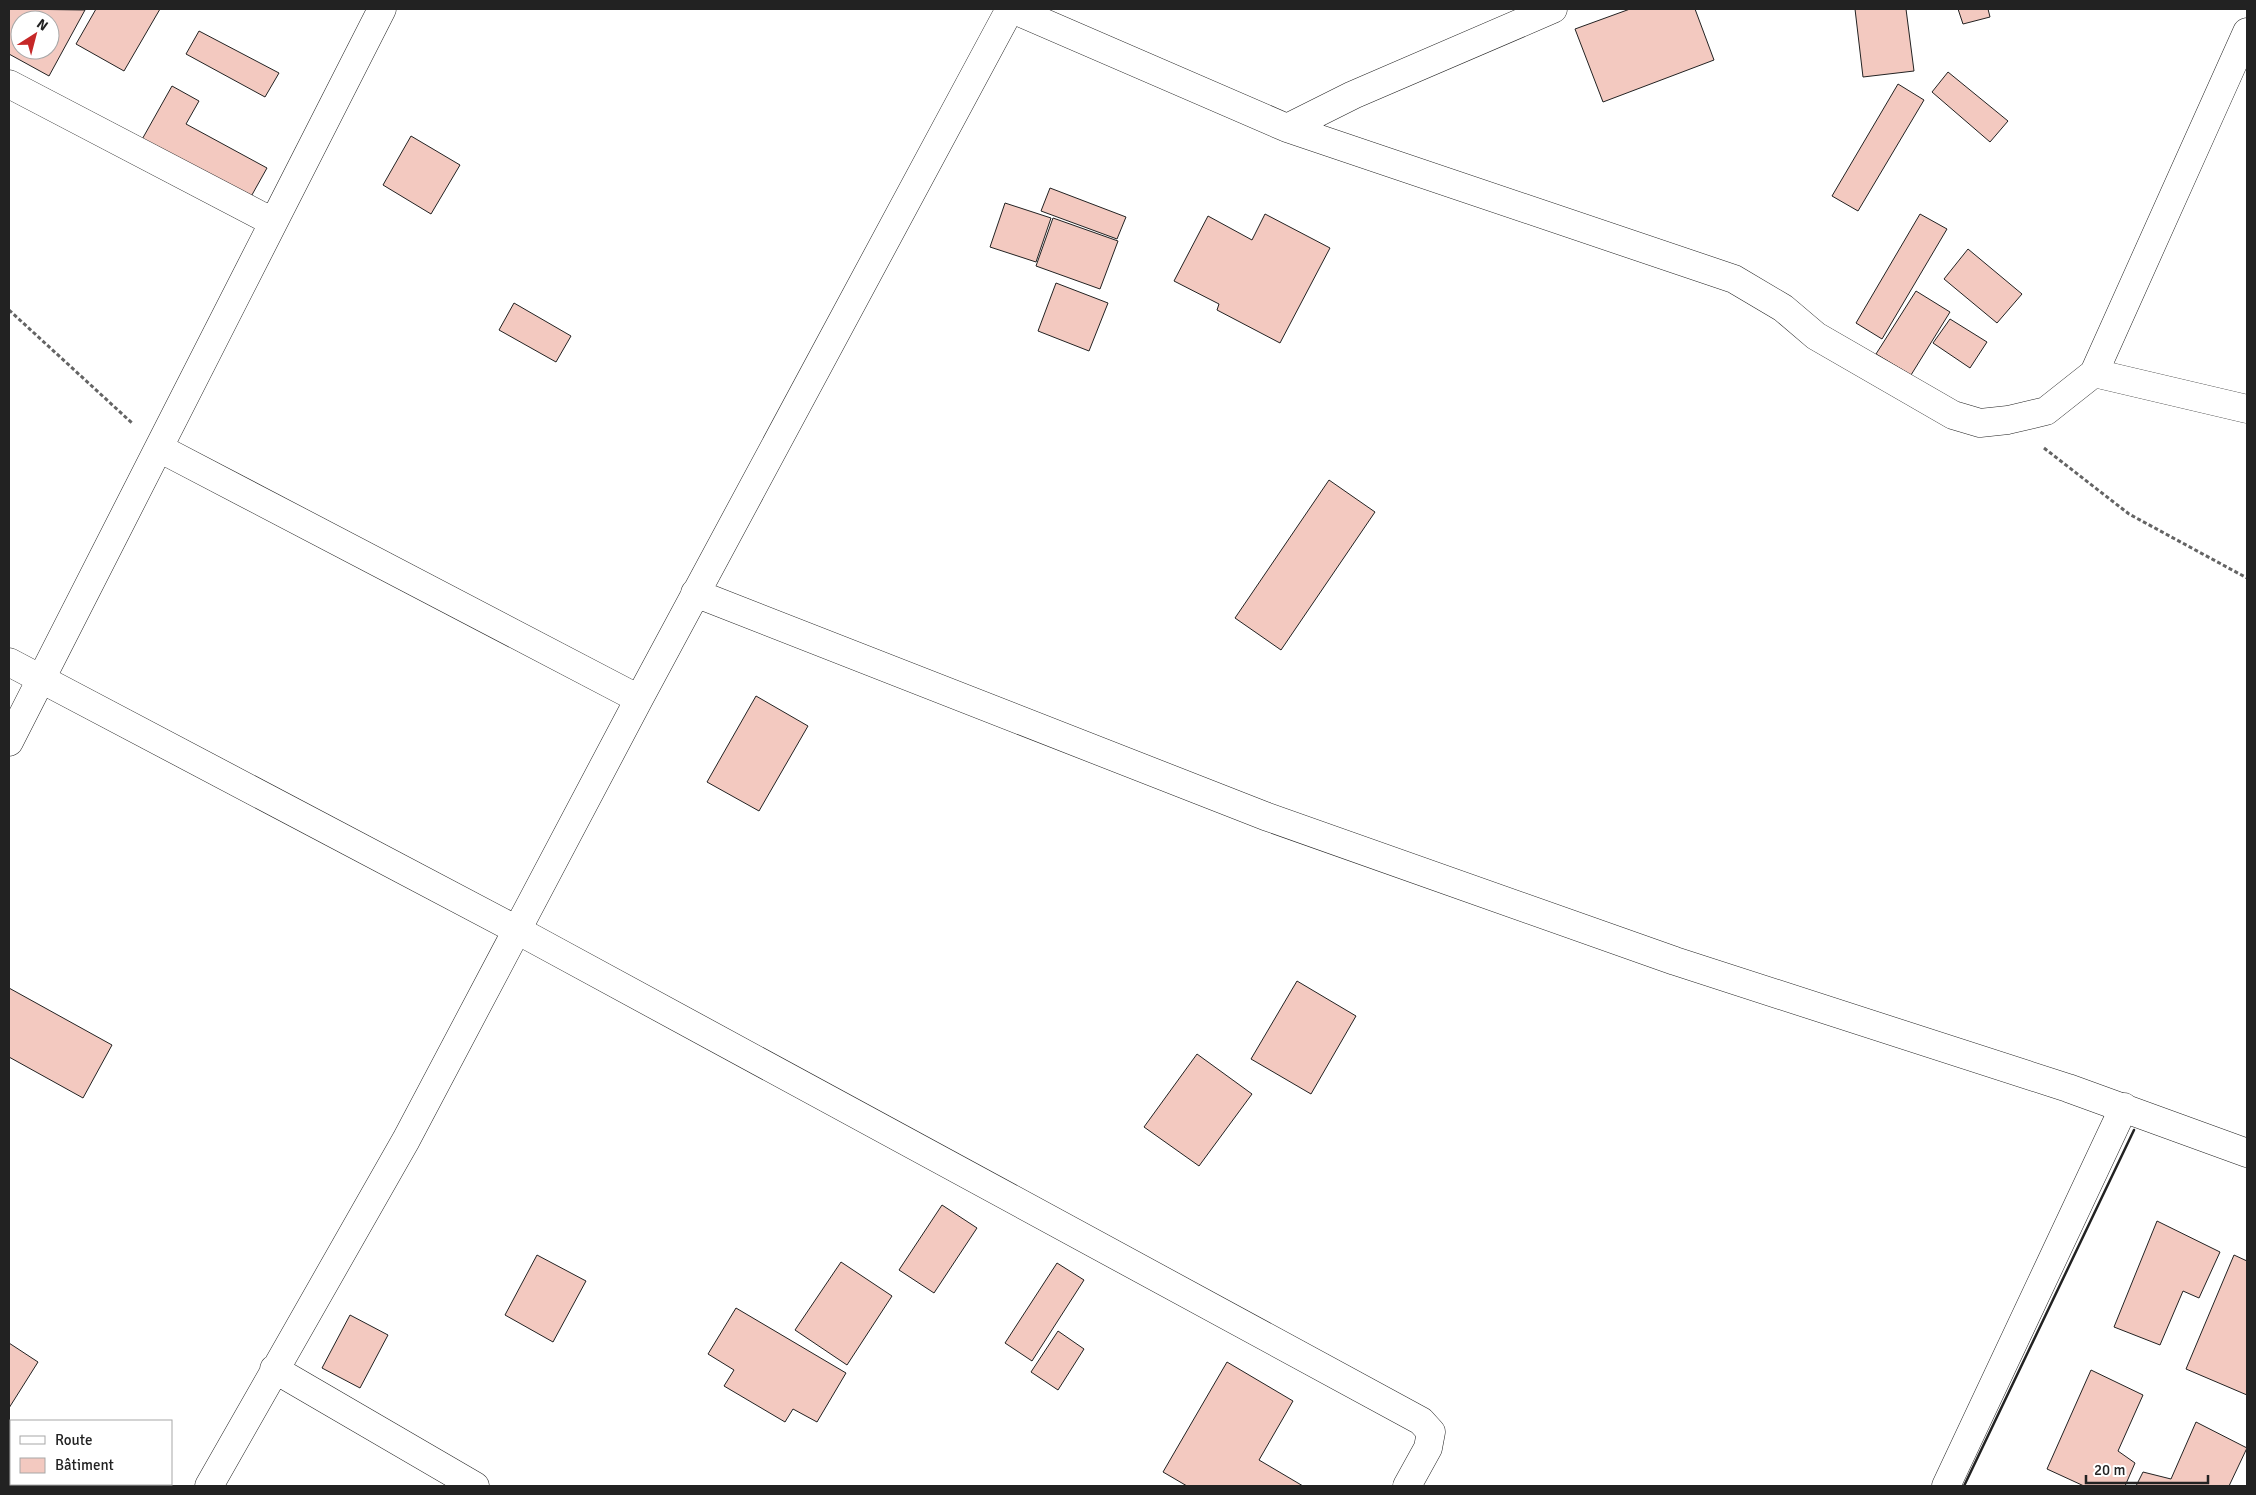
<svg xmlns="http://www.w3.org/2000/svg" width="2256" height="1495" viewBox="0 0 2256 1495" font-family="Signika,sans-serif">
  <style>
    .building { fill: #f3c9c0; stroke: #222; fill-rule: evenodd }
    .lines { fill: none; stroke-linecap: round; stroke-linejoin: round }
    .minor-casing { stroke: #222; stroke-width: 29 }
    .path { stroke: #646464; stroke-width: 3; stroke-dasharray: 4 2.5; stroke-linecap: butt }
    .minor { stroke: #fff; stroke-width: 28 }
    .wall { stroke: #222; stroke-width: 2.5 }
  </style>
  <rect width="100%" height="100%" fill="#fff"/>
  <path class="building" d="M9,9L85,10L49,76L9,54ZM20,20H50V50H20Z
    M96,9H160L124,71L76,44Z
    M1630,9H1695L1714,60L1603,102L1575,29Z
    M1855,9H1906L1914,71L1863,77Z
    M1958,9H1988L1990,17L1963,24Z
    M199,31L279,73L265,97L186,54Z
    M1948,72L2008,121L1990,142L1932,92Z
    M1898,84L1924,100L1858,211L1832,196Z
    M172,86L199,101L186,124L267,168L248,202L140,143Z
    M411,136L460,165L431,214L383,185Z
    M1050,188L1126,217L1117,239L1041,211Z
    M1005,203L1051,218L1036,262L990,247Z
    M1265,214L1330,248L1280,343L1217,310L1219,304L1174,281L1208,216L1252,240Z
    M1920,214L1947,229L1882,339L1856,323Z
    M1053,218L1118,241L1100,289L1036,266Z
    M1968,249L2022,294L1997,323L1944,279Z
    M1056,283L1108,303L1089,351L1038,331Z
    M1916,291L1950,312L1911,375L1876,354Z
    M514,303L571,336L556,362L499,330Z
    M1950,319L1987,342L1970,368L1933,343Z
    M1329,480L1375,512L1281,650L1235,618Z
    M756,696L808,726L759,811L707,782Z
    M1297,981L1356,1016L1311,1094L1251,1059Z
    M9,988L112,1045L83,1098L9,1057Z
    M1197,1054L1252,1094L1199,1166L1144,1127Z
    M942,1205L977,1228L934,1293L899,1270Z
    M2157,1221L2220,1252L2199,1298L2183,1291L2160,1345L2114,1327Z
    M537,1255L586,1281L553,1342L505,1315Z
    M2234,1255L2247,1261V1395L2186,1369Z
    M841,1262L892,1296L847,1365L795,1330Z
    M1057,1263L1084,1280L1032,1361L1005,1343Z
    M736,1308L846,1373L817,1422L793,1409L785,1422L724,1386L734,1370L708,1354Z
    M350,1315L388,1335L360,1388L322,1368Z
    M1058,1331L1084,1349L1058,1390L1031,1372Z
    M9,1343L38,1362L9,1408Z
    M1227,1362L1293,1401L1259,1460L1303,1486H1187L1163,1472Z
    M2091,1370L2143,1395L2118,1451L2135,1463L2125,1486H2084L2047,1469Z
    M2196,1422L2247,1448L2229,1486H2136L2143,1472L2171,1479Z"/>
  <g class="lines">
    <defs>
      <path id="minor" d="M1012,9L1287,128L1734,279L1783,308L1816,336L1953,415L1980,423L2008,420L2046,411L2094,373L2247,32
        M9,84L273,222
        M1287,128L1353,95L1553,9
        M2094,373L2247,409
        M159,448L639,699
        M695,593L1265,816L1675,961L2068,1088L2247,1153
        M9,662L517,930L1421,1421L1431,1432L1428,1448L1407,1486
        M9,742L382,9
        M274,1369L475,1486
        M209,1486L406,1140L639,699L1010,9
        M1946,1486L2124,1107"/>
    </defs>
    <use href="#minor" class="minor-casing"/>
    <path class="path" d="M9,310L132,423
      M2044,448L2129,514L2247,578"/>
    <use href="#minor" class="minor"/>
    <path class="wall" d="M1964,1486L2134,1130"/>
  </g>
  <rect width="2256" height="1495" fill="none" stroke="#222222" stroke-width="20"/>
  <rect x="10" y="1420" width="162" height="65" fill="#ffffff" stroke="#a7a7a7"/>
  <rect x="20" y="1436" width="25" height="8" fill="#ffffff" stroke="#a7a7a7"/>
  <text x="55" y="1445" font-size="15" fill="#222222">Route</text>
  <rect x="20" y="1458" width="25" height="15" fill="#f3c9c0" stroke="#a7a7a7"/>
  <text x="55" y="1470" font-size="15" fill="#222222">Bâtiment</text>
  <g transform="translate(35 35) rotate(36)"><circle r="24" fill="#ffffff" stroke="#a7a7a7"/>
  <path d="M0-4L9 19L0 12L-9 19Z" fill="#c62828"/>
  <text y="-8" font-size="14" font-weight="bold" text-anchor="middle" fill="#222222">N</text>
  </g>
  <path d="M2086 1475v8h122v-8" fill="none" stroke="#222222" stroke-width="2.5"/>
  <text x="2094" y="1475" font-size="15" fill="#222222" stroke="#ffffff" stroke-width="4" paint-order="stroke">20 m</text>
</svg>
